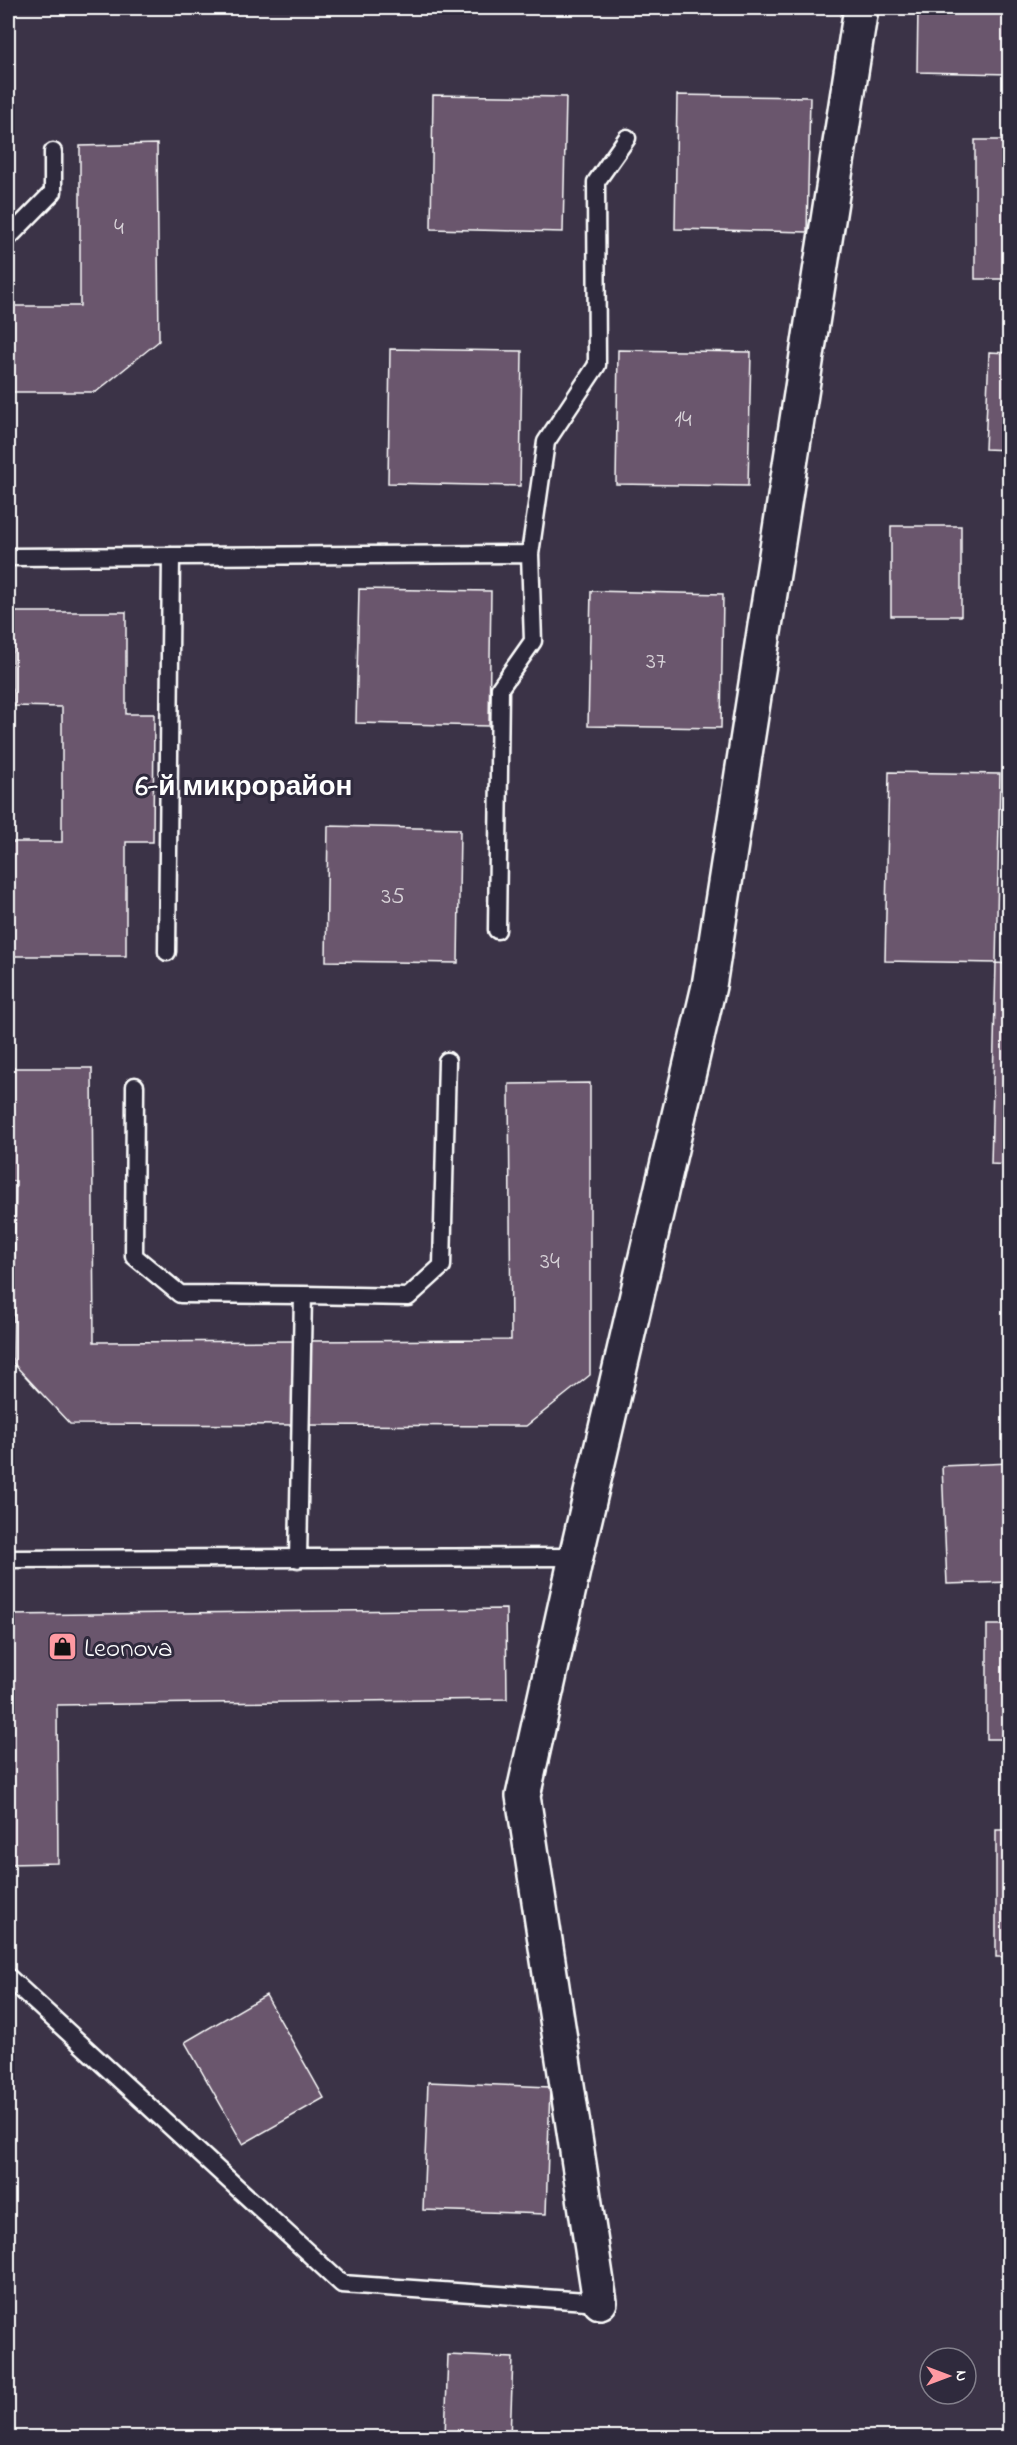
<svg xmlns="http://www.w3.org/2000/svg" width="1017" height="2445" viewBox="0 0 1017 2445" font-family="'Indie Flower',sans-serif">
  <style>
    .building { fill: #6a566d; stroke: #fff; stroke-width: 1.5 }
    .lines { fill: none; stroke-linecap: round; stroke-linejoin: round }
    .lane-casing { stroke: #fff; stroke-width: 21 }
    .street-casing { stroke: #fff; stroke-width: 38 }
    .lane { stroke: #2f2a3d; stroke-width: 16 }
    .street { stroke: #2f2a3d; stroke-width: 33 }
    .labels { text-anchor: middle; stroke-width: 6; stroke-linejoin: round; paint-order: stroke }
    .number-label { font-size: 24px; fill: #dad5da }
    .poi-label { font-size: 27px; fill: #fff; stroke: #2f2a3d; text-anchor: start }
    .neighbourhood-label { font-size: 28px; font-weight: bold; fill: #fff; stroke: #2f2a3d }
  </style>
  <rect width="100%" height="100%" fill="#3b3347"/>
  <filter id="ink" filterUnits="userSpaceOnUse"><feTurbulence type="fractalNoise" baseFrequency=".0167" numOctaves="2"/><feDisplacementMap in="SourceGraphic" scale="12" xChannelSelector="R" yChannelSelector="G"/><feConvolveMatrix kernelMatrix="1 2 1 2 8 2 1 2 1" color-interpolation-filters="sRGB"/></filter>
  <g filter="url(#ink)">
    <path class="building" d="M918,8H1010V74L917,72Z
      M433,95L566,97L563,232L431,229Z
      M677,95L810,97L807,232L675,229Z
      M975,140H1010V279H975Z
      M157,144L159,341L96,392H8V306H80V146Z
      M390,349L522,351L520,486L388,483Z
      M618,350L751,352L748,486L616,484Z
      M989,352L1010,353V450L985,449Z
      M891,526H961V616H891Z
      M359,589L491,591L489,726L356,723Z
      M591,591L723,594L721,728L588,726Z
      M13,612H126V714H154L153,842H126V956H9L10,842H62V707L13,706Z
      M889,772L1000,774L996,963L885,961Z
      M328,826L460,829L458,963L326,961Z
      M996,963L1010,964V1165L991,1164Z
      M8,1068H92L94,1342L511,1340L509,1084L590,1083V1375L526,1426L70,1424L13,1363L16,1181H8Z
      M1010,1463V1582L947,1584L942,1466Z
      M506,1609L507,1699L57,1705L58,1863L8,1864V1615Z
      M987,1625H1010V1739H987Z
      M996,1830H1010V1957H996Z
      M266,1995L324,2098L243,2144L185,2042Z
      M428,2082L550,2087L546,2214L423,2210Z
      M448,2355L513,2358L510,2438L445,2436Z"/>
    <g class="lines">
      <defs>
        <path id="lane" d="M8,238L53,192V152
          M8,557L530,554L546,442L597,365L596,182L627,138
          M497,930L500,688L533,641L530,554
          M167,952L171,556
          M135,1086L134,1256L180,1294L303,1295
          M8,1559L576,1557
          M298,1559L303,1295L408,1297L442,1266L447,1061
          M8,1977L342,2284L600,2302"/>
        <path id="street" d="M600,2302L523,1796L576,1557L709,986L861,8"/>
      </defs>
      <use href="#lane" class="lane-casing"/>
      <use href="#street" class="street-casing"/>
      <use href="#lane" class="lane"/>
      <use href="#street" class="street"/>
    </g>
  </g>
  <defs>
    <symbol id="shop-square" viewBox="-11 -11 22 22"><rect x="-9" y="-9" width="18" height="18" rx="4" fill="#ff9aa2" stroke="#2f2a3d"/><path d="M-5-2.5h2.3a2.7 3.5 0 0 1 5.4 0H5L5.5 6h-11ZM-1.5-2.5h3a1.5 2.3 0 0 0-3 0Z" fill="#111"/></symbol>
  </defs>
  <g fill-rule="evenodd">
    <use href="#shop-square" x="46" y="1630" width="33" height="33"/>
  </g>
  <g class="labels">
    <g class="number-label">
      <text x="119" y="234">4</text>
      <text x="683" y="426">14</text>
      <text x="656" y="668">37</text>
      <text x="393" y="903">35</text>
      <text x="550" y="1268">34</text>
    </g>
    <g class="poi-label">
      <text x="84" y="1656">Leonova</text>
    </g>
    <g class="neighbourhood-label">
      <text x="244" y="795">6-й микрорайон</text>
    </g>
  </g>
  <rect width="1017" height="2445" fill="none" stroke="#2f2a3d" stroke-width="30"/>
  <rect x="15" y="15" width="987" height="2415" fill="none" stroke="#fff" stroke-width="2" filter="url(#ink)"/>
  <g transform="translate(948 2376) rotate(90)"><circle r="28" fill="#2f2a3d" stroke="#827f8b" stroke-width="1.5"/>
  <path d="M0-4.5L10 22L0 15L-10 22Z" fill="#ff9aa2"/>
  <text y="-9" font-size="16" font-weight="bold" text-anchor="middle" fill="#ffffff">N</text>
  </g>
</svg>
